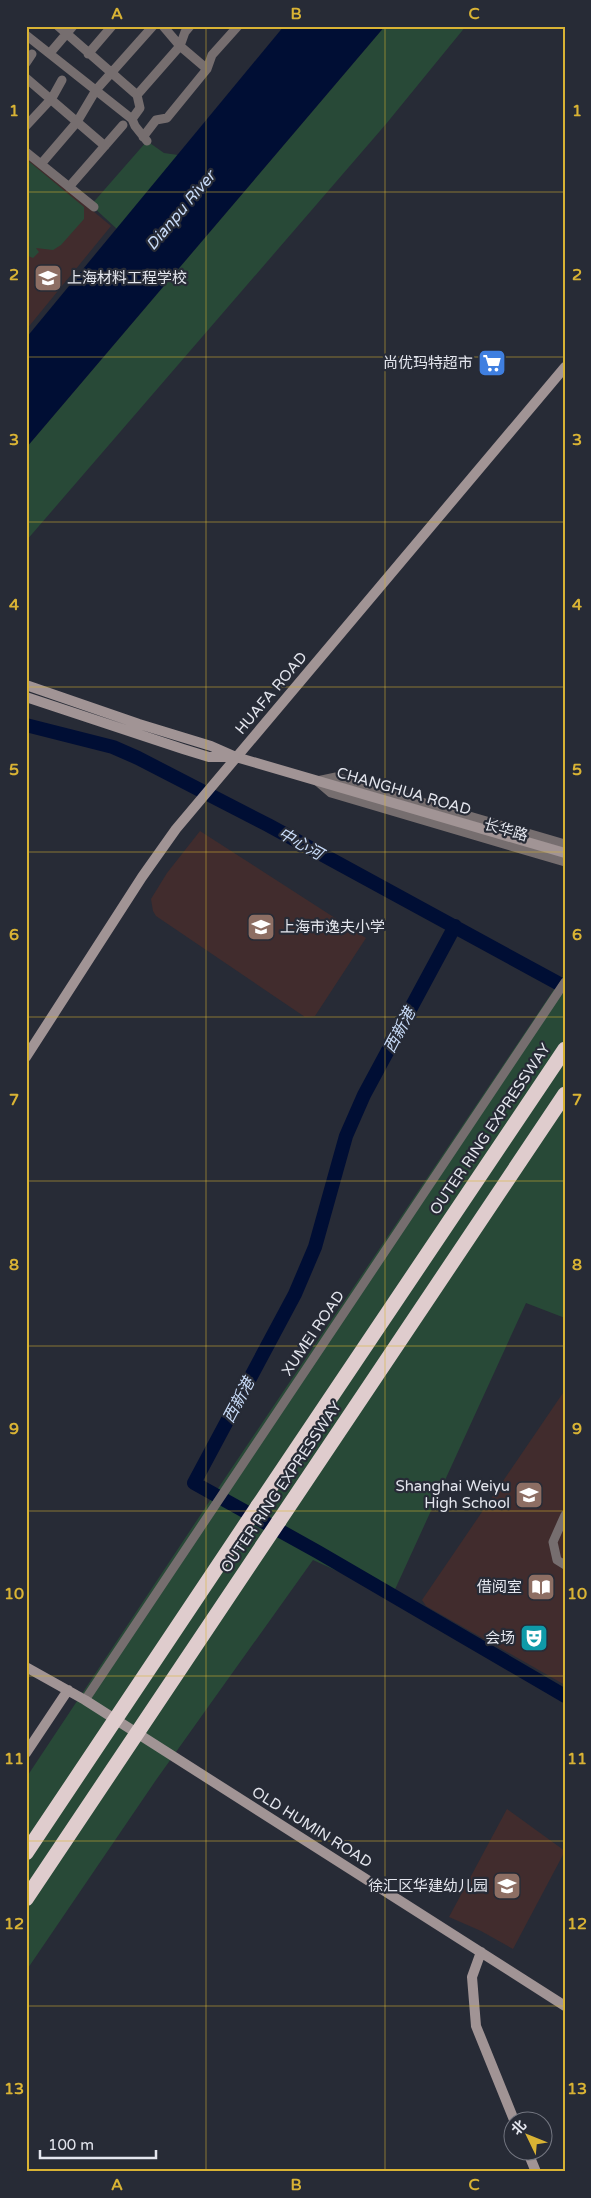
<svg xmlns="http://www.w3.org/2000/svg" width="591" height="2198" viewBox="0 0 591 2198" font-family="'Varela Round','Noto Sans SC',sans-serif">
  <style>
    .education { fill: #412c2d }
    .green { fill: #284937 }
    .water { fill: #000e34 }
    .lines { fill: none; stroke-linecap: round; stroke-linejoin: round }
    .river { stroke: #000e34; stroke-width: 14 }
    .street { stroke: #766e6f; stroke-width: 9 }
    .secondary { stroke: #a19495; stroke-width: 10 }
    .highway { stroke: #dfcccd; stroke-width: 15 }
    .highway-bridge { stroke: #dfcccd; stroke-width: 15 }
    .grid { fill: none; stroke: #d9b334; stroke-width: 1; stroke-opacity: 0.55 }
    .labels { text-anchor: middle; stroke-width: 4.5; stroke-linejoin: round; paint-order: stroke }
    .poi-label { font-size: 15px; fill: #e4e6ee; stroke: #272b36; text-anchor: end }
    .street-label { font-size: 15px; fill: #e4e6ee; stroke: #272b36 }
    .water-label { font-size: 16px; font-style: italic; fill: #c9dcf9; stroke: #272b36 }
    .neatline { fill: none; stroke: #d9b334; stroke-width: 2 }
    .grid-label { font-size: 16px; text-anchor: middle; font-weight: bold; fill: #d9b334 }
  </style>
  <rect width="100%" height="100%" fill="#272b36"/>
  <path class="education" d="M26,155L111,226L26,330Z
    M200,831L366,938L315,1016L305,1017L156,916L153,911L151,899L167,873Z
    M565,1390V1685L426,1606L422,1600Z
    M507,1809L565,1851L513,1949L481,1931L449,1917Z"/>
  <path class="green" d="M385,26H466L386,124L26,541V448Z
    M147,141L164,153L178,155L117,229L91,205Z
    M26,159L84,207V219L61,245L53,250L36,248L39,252L33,258L26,255Z
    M565,973V1318L526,1303L392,1596L313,1560L156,1780L26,1971V1778L219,1487Z"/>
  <path class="water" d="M284,26H385L26,448V338Z"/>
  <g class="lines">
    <path class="river" d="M26,725L113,747L138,758L268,825L565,987
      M455,926L364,1095L346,1136L315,1247L295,1294L194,1483L318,1552L565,1696"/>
    <path class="street" d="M58,26L137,95
      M163,26L180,46L207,69
      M26,35L132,119L135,126L147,141
      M50,53L73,26
      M88,54L112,26
      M26,63L32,54
      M26,78L105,146
      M132,119L140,108L137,95L180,46L185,32L190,26
      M26,126L52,98L62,80
      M143,137L156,120L167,118L207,69L212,55L238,26
      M26,152L94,207
      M41,164L77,122L96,90L153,26
      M69,187L123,125
      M565,844L336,777L317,781L331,793L565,862
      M565,1515L553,1542L557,1560L565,1565
      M85,1700L565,982"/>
    <path class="secondary" d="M26,685L139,724L211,746L236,757L565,853
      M26,697L183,749L209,757H232
      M26,1057L142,877L176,829L565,367
      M26,1667L85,1700L565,2006
      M26,1753L68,1690
      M481,1952L472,1977L476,2026L514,2120
      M527,2150L536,2172"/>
    <path class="highway" d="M258,1506L565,1049
      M279,1521L565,1094"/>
    <path class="highway-bridge" d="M26,1853L258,1506
      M26,1899L279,1521"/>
  </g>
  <path class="grid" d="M206,26V2172M385,26V2172M26,192H565M26,357H565M26,522H565M26,687H565M26,852H565M26,1017H565M26,1181H565M26,1346H565M26,1511H565M26,1676H565M26,1841H565M26,2006H565"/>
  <defs>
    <symbol id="school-square" viewBox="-11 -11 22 22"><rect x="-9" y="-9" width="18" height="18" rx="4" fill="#8d6e63" stroke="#272b36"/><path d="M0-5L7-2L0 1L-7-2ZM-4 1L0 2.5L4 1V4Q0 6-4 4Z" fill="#fff"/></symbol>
    <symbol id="supermarket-square" viewBox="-11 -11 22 22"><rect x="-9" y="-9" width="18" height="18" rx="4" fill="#3f7fe0" stroke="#272b36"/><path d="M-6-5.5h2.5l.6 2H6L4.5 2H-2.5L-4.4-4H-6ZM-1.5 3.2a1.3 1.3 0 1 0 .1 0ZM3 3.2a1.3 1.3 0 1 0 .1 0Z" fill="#fff"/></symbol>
    <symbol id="library-square" viewBox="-11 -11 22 22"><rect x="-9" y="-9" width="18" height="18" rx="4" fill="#8d6e63" stroke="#272b36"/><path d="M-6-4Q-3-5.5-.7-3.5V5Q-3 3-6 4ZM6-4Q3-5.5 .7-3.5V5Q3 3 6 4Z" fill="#fff"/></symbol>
    <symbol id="theatre-square" viewBox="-11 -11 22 22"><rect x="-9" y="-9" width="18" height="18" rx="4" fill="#0f9aa8" stroke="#272b36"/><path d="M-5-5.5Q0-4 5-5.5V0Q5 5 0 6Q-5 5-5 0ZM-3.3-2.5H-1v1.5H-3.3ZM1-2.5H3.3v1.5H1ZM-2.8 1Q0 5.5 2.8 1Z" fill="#fff"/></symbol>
  </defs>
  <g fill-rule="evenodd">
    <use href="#school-square" x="32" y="262" width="32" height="32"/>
    <use href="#supermarket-square" x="476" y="347" width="32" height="32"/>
    <use href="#school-square" x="245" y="911" width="32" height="32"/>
    <use href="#school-square" x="513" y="1479" width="32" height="32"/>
    <use href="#library-square" x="525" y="1571" width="32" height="32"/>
    <use href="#theatre-square" x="518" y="1622" width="32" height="32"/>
    <use href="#school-square" x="491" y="1870" width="32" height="32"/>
  </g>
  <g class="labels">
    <g class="poi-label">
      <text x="67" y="283" text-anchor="start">上海材料工程学校</text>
      <text x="473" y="368">尚优玛特超市</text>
      <text x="280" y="932" text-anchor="start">上海市逸夫小学</text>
      <text x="510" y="1491">Shanghai Weiyu<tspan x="510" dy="17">High School</tspan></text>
      <text x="522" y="1592">借阅室</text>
      <text x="515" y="1643">会场</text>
      <text x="488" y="1891">徐汇区华建幼儿园</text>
    </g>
    <g class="street-label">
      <text transform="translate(271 693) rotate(-50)" y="5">HUAFA ROAD</text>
      <text transform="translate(404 791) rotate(16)" y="5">CHANGHUA ROAD</text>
      <text transform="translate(506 830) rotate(16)" y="5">长华路</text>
      <text transform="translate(490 1129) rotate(-56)" y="5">OUTER RING EXPRESSWAY</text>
      <text transform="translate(313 1333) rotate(-56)" y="5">XUMEI ROAD</text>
      <text transform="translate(281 1487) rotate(-56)" y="5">OUTER RING EXPRESSWAY</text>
      <text transform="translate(312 1827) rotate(32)" y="5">OLD HUMIN ROAD</text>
    </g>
    <g class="water-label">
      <text transform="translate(180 210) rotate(-50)" y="6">Dianpu River</text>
      <text transform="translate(301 843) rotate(29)" y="6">中心河</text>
      <text transform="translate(399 1030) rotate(-62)" y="6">西新港</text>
      <text transform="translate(238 1400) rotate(-62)" y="6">西新港</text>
    </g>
  </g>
  <rect width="591" height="2198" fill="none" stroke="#272b36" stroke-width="55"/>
  <g transform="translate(528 2136) rotate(313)"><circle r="24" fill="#272b36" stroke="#737680"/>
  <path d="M0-4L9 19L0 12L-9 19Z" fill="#d9b334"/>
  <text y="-8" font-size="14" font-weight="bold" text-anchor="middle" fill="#e4e6ee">北</text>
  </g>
  <path d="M40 2150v8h116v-8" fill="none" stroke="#e4e6ee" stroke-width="2.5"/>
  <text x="48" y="2150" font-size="15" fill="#e4e6ee" stroke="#272b36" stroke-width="4" paint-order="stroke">100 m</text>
  <rect x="28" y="28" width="536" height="2142" class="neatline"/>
  <g class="grid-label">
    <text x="117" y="19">A</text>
    <text x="296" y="19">B</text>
    <text x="474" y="19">C</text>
    <text x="14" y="116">1</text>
    <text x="577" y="116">1</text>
    <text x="14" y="280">2</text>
    <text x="577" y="280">2</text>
    <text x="14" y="445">3</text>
    <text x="577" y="445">3</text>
    <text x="14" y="610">4</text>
    <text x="577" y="610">4</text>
    <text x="14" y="775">5</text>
    <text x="577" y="775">5</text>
    <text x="14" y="940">6</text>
    <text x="577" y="940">6</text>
    <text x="14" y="1105">7</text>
    <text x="577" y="1105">7</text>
    <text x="14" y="1270">8</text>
    <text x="577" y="1270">8</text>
    <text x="14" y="1434">9</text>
    <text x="577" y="1434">9</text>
    <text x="14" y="1599">10</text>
    <text x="577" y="1599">10</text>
    <text x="14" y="1764">11</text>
    <text x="577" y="1764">11</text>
    <text x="14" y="1929">12</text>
    <text x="577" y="1929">12</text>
    <text x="14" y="2094">13</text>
    <text x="577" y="2094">13</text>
    <text x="117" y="2190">A</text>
    <text x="296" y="2190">B</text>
    <text x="474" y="2190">C</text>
  </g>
</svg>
